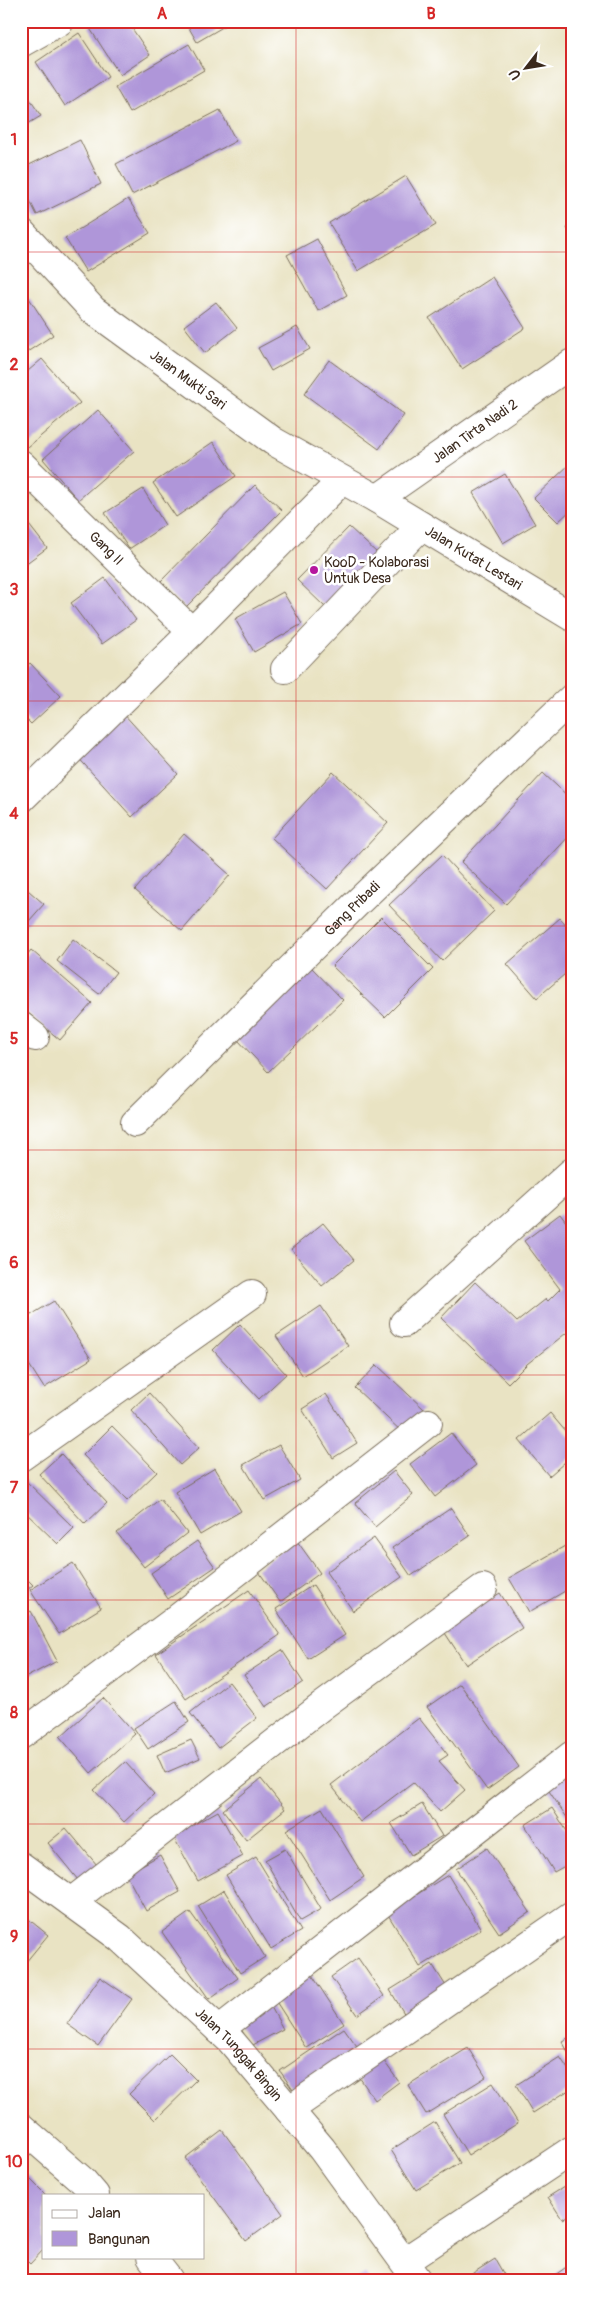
<svg xmlns="http://www.w3.org/2000/svg" width="593" height="2301" viewBox="0 0 593 2301" font-family="Pangolin,sans-serif">
  <style>
    .building { fill: #af96d9 }
    .lines { fill: none; stroke-linecap: round; stroke-linejoin: round }
    .minor-casing { stroke: #786b58; stroke-width: 30 }
    .minor { stroke: #fff; stroke-width: 28 }
    .grid { fill: none; stroke: #d62828; stroke-width: 1; stroke-opacity: 0.55 }
    .poi-dot { fill: #b5179e; stroke: #fff; stroke-width: 2 }
    .labels { text-anchor: middle; stroke-width: 5; stroke-linejoin: round; paint-order: stroke }
    .street-label { font-size: 14px; fill: #3b2a1e; stroke: #fff }
    .poi-label { font-size: 14px; fill: #3b2a1e; stroke: #fff; text-anchor: start }
    .neatline { fill: none; stroke: #d62828; stroke-width: 2 }
    .grid-label { font-size: 16px; text-anchor: middle; font-weight: bold; fill: #d62828 }
  </style>
  <rect width="100%" height="100%" fill="#fff"/>
  <filter id="ink" filterUnits="userSpaceOnUse"><feTurbulence type="fractalNoise" baseFrequency=".02" numOctaves="2"/><feDisplacementMap in="SourceGraphic" scale="10" xChannelSelector="R" yChannelSelector="G"/><feConvolveMatrix kernelMatrix="1 2 1 2 8 2 1 2 1" color-interpolation-filters="sRGB"/></filter>
  <filter id="wash" filterUnits="userSpaceOnUse"><feTurbulence type="fractalNoise" baseFrequency=".0096" numOctaves="4" result="noise"/><feDisplacementMap in="SourceGraphic" scale="20" xChannelSelector="R" yChannelSelector="G"/><feGaussianBlur stdDeviation="1.12" result="paint"/><feColorMatrix in="noise" values="0 0 0 0 0 0 0 0 0 0 0 0 0 0 0 0 0 1.4 0 .05"/><feComposite in="paint" operator="in"/></filter>
  <g filter="url(#wash)">
    <rect width="100%" height="100%" fill="#e9e3c3"/>
    <g id="blocks">
      <path class="building" d="M97,21H127L150,55L120,75L89,27Z
        M185,21H233L197,42Z
        M267,21H279L269,26Z
        M79,33L108,77L65,106L36,62Z
        M189,44L204,70L130,113L115,87Z
        M21,86L41,116L21,128Z
        M220,110L236,141L132,195L116,164Z
        M80,140L101,184L37,215L21,183V169Z
        M406,176L436,225L358,271L329,223Z
        M128,199L150,233L86,272L65,238Z
        M572,225V236L567,228Z
        M317,239L347,295L318,311L287,255Z
        M492,277L525,328L462,369L429,318Z
        M29,298L53,335L21,356V303Z
        M216,302L237,328L205,353L184,326Z
        M297,327L310,349L271,371L258,348Z
        M42,359L80,403L22,452L21,377Z
        M329,360L404,415L379,449L304,394Z
        M98,410L134,451L78,500L43,459Z
        M213,442L236,476L176,517L153,483Z
        M572,462V509L558,522L534,498Z
        M505,474L535,524L503,543L473,493Z
        M255,485L282,510L185,608L160,582Z
        M143,489L165,525L129,549L105,513Z
        M26,521L47,548L21,567V525Z
        M349,527L377,553L325,607L297,580Z
        M105,578L136,620L102,644L71,603Z
        M283,592L302,624L254,652L235,619Z
        M30,663L61,696L31,724L21,714V671Z
        M122,712L178,774L132,817L75,754Z
        M333,772L388,823L327,889L272,838Z
        M543,773L572,800V833L506,904L461,862Z
        M184,834L230,875L182,931L135,890Z
        M442,855L494,911L442,961L389,905Z
        M21,884L44,904L21,930Z
        M381,917L433,969L385,1017L332,966Z
        M560,918L572,931V968L537,998L507,964Z
        M73,939L116,972L99,994L57,961Z
        M31,950L92,1003L60,1040L21,1007V962Z
        M312,968L343,1000L268,1072L237,1039Z
        M560,1214L572,1230V1322L567,1326L570,1330L527,1364L508,1383L441,1318L475,1282L517,1322L546,1299L548,1301L560,1289L524,1241Z
        M323,1223L354,1260L322,1286L291,1249Z
        M54,1301L91,1359L44,1388L21,1352V1321Z
        M321,1306L348,1346L303,1376L276,1336Z
        M240,1324L286,1374L259,1399L213,1350Z
        M377,1365L424,1409L402,1432L355,1388Z
        M149,1393L199,1448L180,1465L131,1410Z
        M326,1394L357,1443L333,1458L302,1409Z
        M550,1413L572,1439V1456L549,1476L519,1440Z
        M112,1426L157,1472L127,1501L83,1455Z
        M451,1433L476,1465L435,1497L410,1464Z
        M279,1445L300,1480L264,1500L243,1465Z
        M61,1454L107,1503L85,1524L39,1474Z
        M215,1468L241,1511L200,1535L175,1492Z
        M394,1471L413,1495L375,1527L355,1503Z
        M21,1476L74,1528L58,1544L21,1508Z
        M160,1499L187,1533L144,1567L117,1533Z
        M451,1508L470,1536L411,1576L392,1548Z
        M374,1538L402,1577L353,1611L326,1572Z
        M197,1541L215,1567L168,1599L151,1573Z
        M297,1541L320,1573L280,1602L257,1569Z
        M572,1542V1587L529,1612L509,1578Z
        M73,1563L101,1608L59,1634L30,1590Z
        M21,1573L33,1585L21,1595Z
        M313,1585L345,1635L308,1659L276,1609Z
        M249,1590L280,1635L186,1699L156,1654Z
        M500,1593L522,1628L466,1665L443,1630Z
        M31,1611L57,1661L21,1680V1616Z
        M282,1650L303,1682L266,1707L244,1675Z
        M229,1682L257,1718L218,1748L190,1713Z
        M460,1684L519,1767L487,1790L427,1707Z
        M103,1698L135,1734L91,1773L60,1737Z
        M176,1701L189,1722L148,1749L134,1728Z
        M419,1718L448,1755L439,1761L465,1790L440,1812L413,1782L360,1822L331,1785Z
        M191,1740L200,1758L165,1773L157,1755Z
        M125,1762L154,1794L124,1822L94,1790Z
        M572,1771V1825L547,1788Z
        M261,1779L285,1809L246,1840L223,1810Z
        M422,1804L442,1836L411,1855L391,1823Z
        M322,1808L364,1877L330,1900L286,1830Z
        M552,1808L572,1839V1862L554,1872L525,1825Z
        M218,1811L243,1856L198,1881L173,1836Z
        M66,1828L97,1865L78,1880L48,1843Z
        M487,1848L530,1912L499,1933L456,1869Z
        M285,1849L321,1909L300,1921L265,1860Z
        M160,1855L180,1892L146,1911L126,1874Z
        M256,1857L301,1931L271,1949L226,1875Z
        M448,1875L481,1929L420,1967L387,1913Z
        M224,1890L265,1957L240,1973L198,1906Z
        M190,1912L238,1978L209,1999L162,1932Z
        M21,1913L48,1935L21,1968Z
        M358,1958L384,1996L357,2015L331,1977Z
        M432,1964L451,1994L408,2020L390,1990Z
        M312,1975L344,2024L306,2048L275,2000Z
        M100,1977L132,1999L98,2046L67,2024Z
        M270,2005L283,2029L251,2046L238,2024Z
        M344,2028L359,2049L295,2093L280,2071Z
        M572,2036V2059L562,2041Z
        M468,2048L486,2077L426,2114L408,2085Z
        M170,2054L196,2080L155,2120L129,2094Z
        M381,2057L399,2082L375,2100L357,2074Z
        M560,2057L572,2075V2088L533,2113L516,2085Z
        M493,2083L518,2123L468,2155L443,2114Z
        M435,2122L460,2163L416,2190L391,2150Z
        M222,2130L283,2214L246,2241L185,2158Z
        M21,2170L46,2195H44V2249L30,2264L21,2255Z
        M572,2182V2213L562,2219L548,2197Z
        M495,2259L507,2280H462Z
        M572,2263V2280H548Z
        M365,2274L369,2280H355Z"/>
    </g>
  </g>
  <g filter="url(#ink)">
    <use href="#blocks" fill-opacity="0" stroke="#786b58" stroke-width="1"/>
    <g class="lines">
      <defs>
        <g id="minor">
          <path d="M21,43L60,21"/>
          <path id="s1" d="M21,232L93,310L273,441L377,499L572,617"/>
          <path id="s2" d="M21,464L192,632"/>
          <path id="s3" d="M377,499L572,363"/>
          <path d="M285,669L421,526"/>
          <path d="M21,799L192,632L342,480"/>
          <path d="M21,1026L35,1037"/>
          <path id="s4" d="M135,1123L356,904L572,698"/>
          <path d="M404,1323L572,1172"/>
          <path d="M21,1457L252,1294"/>
          <path d="M21,1735L174,1621L428,1423"/>
          <path id="s5" d="M21,1866L120,1938L231,2041L322,2149L417,2280"/>
          <path d="M71,1902L322,1706L483,1588"/>
          <path d="M219,2030L572,1755"/>
          <path d="M289,2110L572,1915"/>
          <path d="M21,2127L83,2181L95,2195"/>
          <path d="M151,2257L169,2280"/>
          <path d="M405,2261L572,2150"/>
        </g>
      </defs>
      <use href="#minor" class="minor-casing"/>
      <use href="#minor" class="minor"/>
    </g>
  </g>
  <path class="grid" d="M296,21V2280M21,252H572M21,477H572M21,701H572M21,926H572M21,1150H572M21,1375H572M21,1600H572M21,1824H572M21,2049H572"/>
  <circle class="poi-dot" cx="314" cy="570" r="5"/>
  <g class="labels">
    <g class="street-label">
      <text dy="5" stroke="none"><textPath href="#s1" startOffset="224">Jalan Mukti Sari</textPath></text>
      <text dy="5" stroke="none"><textPath href="#s3" startOffset="119">Jalan Tirta Nadi 2</textPath></text>
      <text dy="5" stroke="none"><textPath href="#s2" startOffset="120">Gang II</textPath></text>
      <text dy="5" stroke="none"><textPath href="#s1" startOffset="561">Jalan Kutat Lestari</textPath></text>
      <text dy="5" stroke="none"><textPath href="#s4" startOffset="305">Gang Pribadi</textPath></text>
      <text dy="5" stroke="none"><textPath href="#s5" startOffset="289">Jalan Tunggak Bingin</textPath></text>
    </g>
    <g class="poi-label">
      <text x="324" y="567">KooD - Kolaborasi<tspan x="324" dy="16">Untuk Desa</tspan></text>
    </g>
  </g>
  <rect width="593" height="2301" fill="none" stroke="#fff" stroke-width="55"/>
  <rect x="42" y="2194" width="162" height="65" fill="#ffffff" stroke="#b1aaa5"/>
  <rect x="52" y="2210" width="25" height="8" fill="#ffffff" stroke="#b1aaa5"/>
  <text x="88" y="2218" font-size="15" fill="#3b2a1e">Jalan</text>
  <rect x="52" y="2231" width="25" height="15" fill="#af96d9" stroke="#b1aaa5"/>
  <text x="88" y="2244" font-size="15" fill="#3b2a1e">Bangunan</text>
  <g transform="translate(526 68) rotate(239)" stroke="#ffffff" stroke-width="4" paint-order="stroke">
  <path d="M0-4L9 19L0 12L-9 19Z" fill="#3b2a1e"/>
  <text y="-8" font-size="14" font-weight="bold" text-anchor="middle" fill="#3b2a1e">U</text>
  </g>
  <rect x="28" y="28" width="538" height="2246" class="neatline"/>
  <g class="grid-label">
    <text x="162" y="19">A</text>
    <text x="431" y="19">B</text>
    <text x="14" y="145">1</text>
    <text x="14" y="370">2</text>
    <text x="14" y="595">3</text>
    <text x="14" y="819">4</text>
    <text x="14" y="1044">5</text>
    <text x="14" y="1268">6</text>
    <text x="14" y="1493">7</text>
    <text x="14" y="1718">8</text>
    <text x="14" y="1942">9</text>
    <text x="14" y="2167">10</text>
  </g>
</svg>
